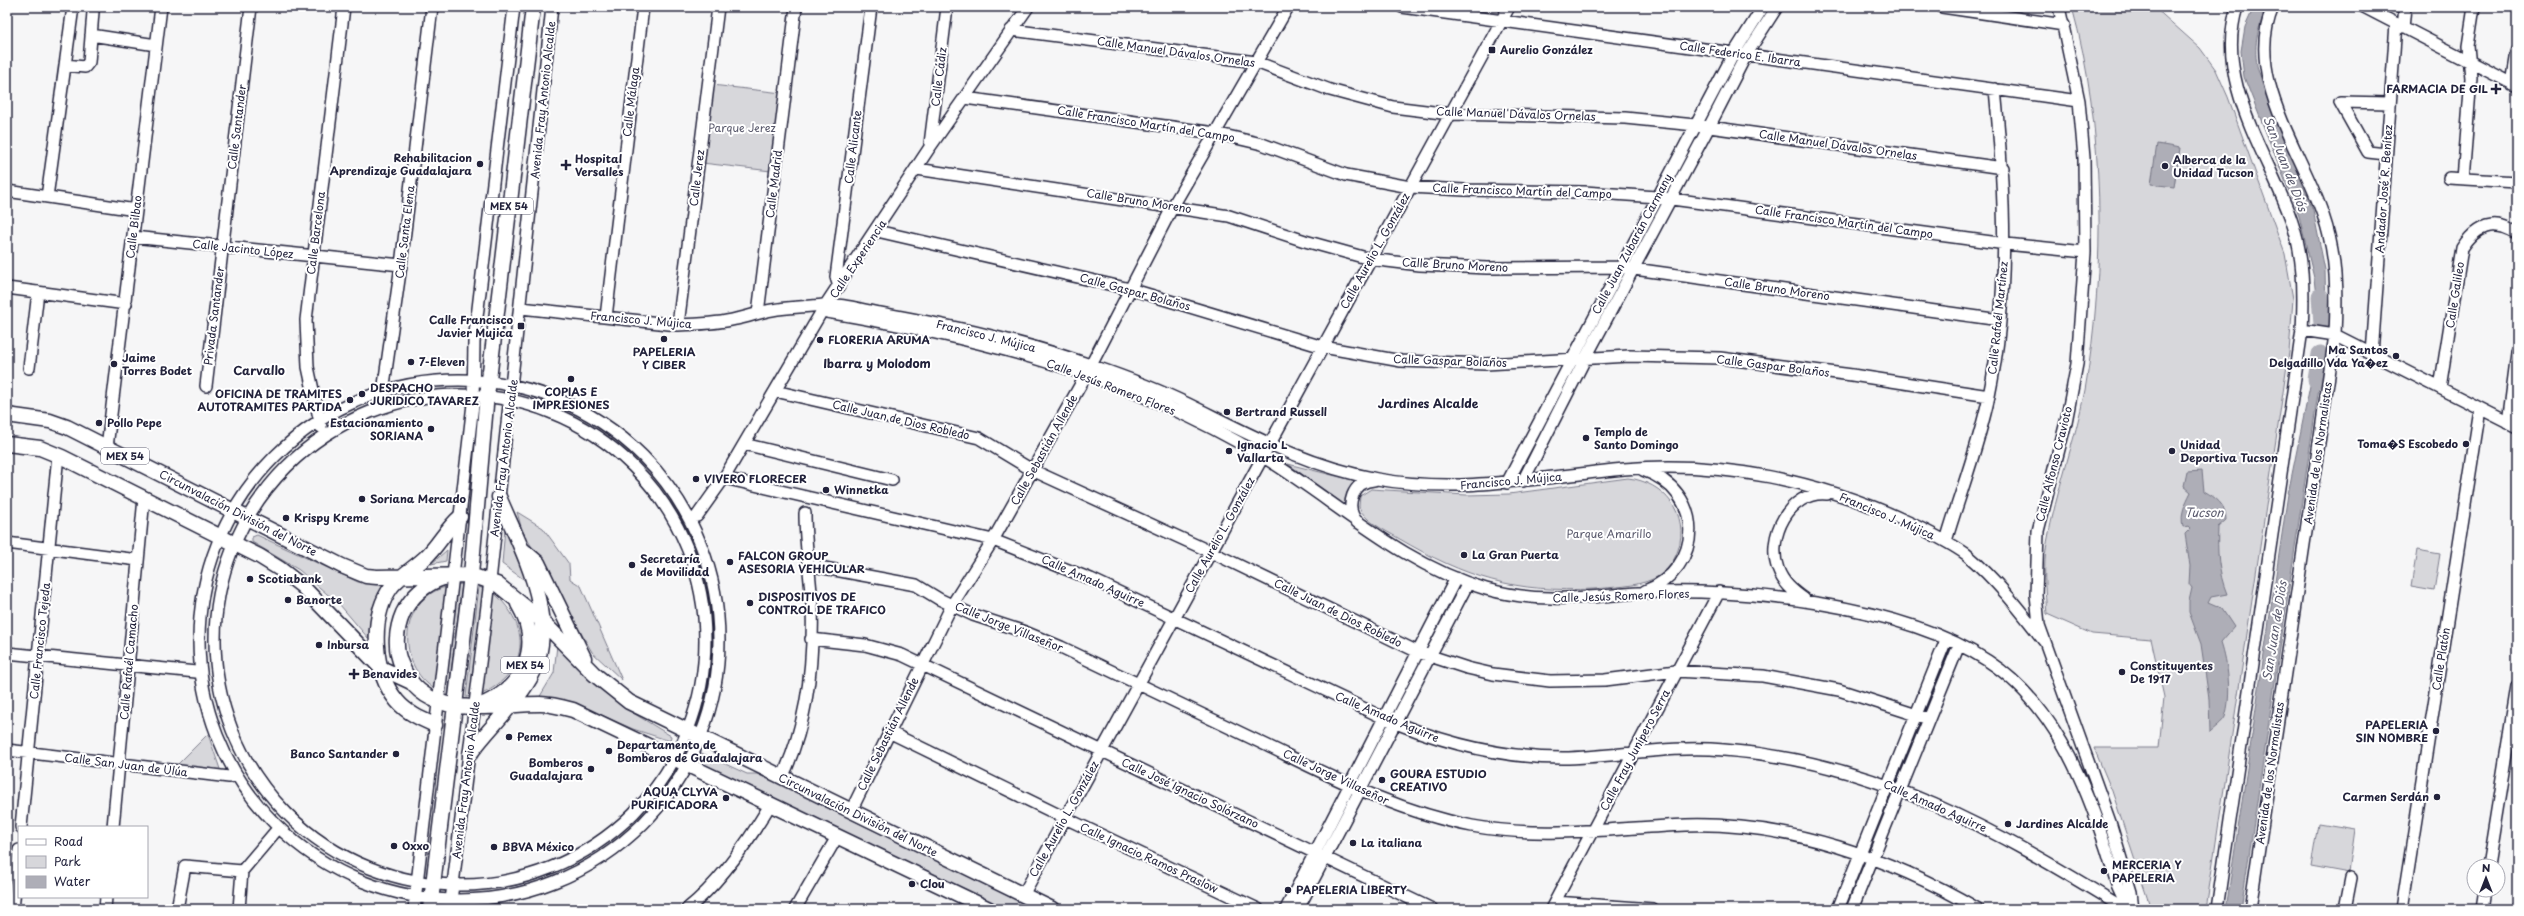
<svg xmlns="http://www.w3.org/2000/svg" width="2524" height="916" viewBox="0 0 2524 916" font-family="'Playpen Sans',sans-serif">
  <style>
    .green { fill: #d7d7db; stroke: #7c7c8b }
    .water { fill: #aeaeb7; stroke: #767685 }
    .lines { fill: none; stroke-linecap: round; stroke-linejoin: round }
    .river { stroke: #aeaeb7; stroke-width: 17 }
    .minor-casing { stroke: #22223b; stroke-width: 14 }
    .major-casing { stroke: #22223b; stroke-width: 17 }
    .minor { stroke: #fff; stroke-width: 11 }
    .major { stroke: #fff; stroke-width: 14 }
    .poi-dot { fill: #22223b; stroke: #fff; stroke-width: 1.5 }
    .labels { text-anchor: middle; stroke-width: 4; stroke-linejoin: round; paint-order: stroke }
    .shield { fill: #fff; stroke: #646476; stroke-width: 1 }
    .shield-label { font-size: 10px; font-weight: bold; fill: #22223b }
    .poi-label { font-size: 11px; font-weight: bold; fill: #22223b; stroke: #fff; text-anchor: start }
    .street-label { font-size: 11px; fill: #22223b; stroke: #fff }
    .park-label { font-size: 11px; fill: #58586b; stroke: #fff }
    .water-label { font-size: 12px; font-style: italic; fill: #5a5a6d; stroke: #fff }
    .neighbourhood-label { font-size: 12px; font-weight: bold; fill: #22223b; stroke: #fff }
  </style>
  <rect width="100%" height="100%" fill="#f6f6f7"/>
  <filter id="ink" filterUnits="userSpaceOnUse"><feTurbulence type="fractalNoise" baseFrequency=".025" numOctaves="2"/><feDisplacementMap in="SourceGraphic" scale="8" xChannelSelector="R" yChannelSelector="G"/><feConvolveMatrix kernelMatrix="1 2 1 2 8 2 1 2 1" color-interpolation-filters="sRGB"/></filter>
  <g filter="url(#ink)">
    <path class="green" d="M2072,7H2154L2200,48L2216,70L2228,97L2285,254L2293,299L2289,352L2206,909H2151L2112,791L2094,748H2159L2164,697L2151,639L2092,634L2047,614C2045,591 2043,566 2047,543C2056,491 2075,442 2085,390C2106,269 2105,126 2072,7Z
      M712,85L782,93L771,171L702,163Z
      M1288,464L1356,481L1348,491L1345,505Z
      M1628,478C1664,482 1690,514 1678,550C1674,562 1665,574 1653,579C1635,587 1613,587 1594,589C1515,593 1466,578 1398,538C1385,530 1365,522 1359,507L1360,496L1371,489L1466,495L1509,494Z
      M517,512L543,528L569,564L570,579L581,586L622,680L592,652L522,530Z
      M505,527L526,581L502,564Z
      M257,535L358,582L387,584L372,608L368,638L340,605L299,570L252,542V537Z
      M447,550L446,561L431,564Z
      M2417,550L2440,554L2434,591L2411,587Z
      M462,584L448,695L442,694L456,585Z
      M446,587L435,689C396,666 398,599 446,587Z
      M479,587L484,589L471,696L466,697Z
      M494,593C532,627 529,671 482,694Z
      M557,645L620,705L671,736L670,741L633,729L572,702L539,698L554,673Z
      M208,734L221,772L173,769Z
      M697,751L747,774H757L1037,909H1006L695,760L692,754Z
      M2318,823L2355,829L2349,873L2311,866Z"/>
    <path class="water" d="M2254,7H2267C2257,29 2253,47 2258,70L2313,210L2325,270L2326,315L2322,319L2318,316L2314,278L2299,216L2244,77L2241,51L2245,27Z
      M2157,144L2180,148L2174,187L2151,184Z
      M2319,356L2322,367L2241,909H2226L2288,494L2314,366Z
      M2202,471L2204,491C2216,498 2226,504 2226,520L2218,527C2217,551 2218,572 2227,594L2211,597L2208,603L2222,609L2234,627L2221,642C2228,663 2232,695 2225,717C2223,722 2214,728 2210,732L2209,699L2201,644L2189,612V601L2192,588L2189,584L2190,566L2185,534L2191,528L2189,526L2183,527C2180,513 2185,504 2191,492L2184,486L2187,472Z"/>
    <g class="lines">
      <path class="river" d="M2320,296L2322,324
        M2316,380L2320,354"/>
      <defs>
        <path id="minor" d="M1402,7L2079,101
          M1942,7L2064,25
          M2059,7L2079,101L2084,158L2085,252L2077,364L2066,422L2038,531L2036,595L2039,625L2110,822L2131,892L2133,909
          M2364,7L2517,86
          M2403,28L2405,7
          M1011,30L1256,62L1330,90L1393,107L1450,114L1625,118L1695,125L2003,168
          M91,35L156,45
          M65,65L85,67L89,62L93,12L92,7
          M2512,84L2517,52
          M965,98L1215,133L1262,144L1346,175L1410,187L1464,190L1584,192L1657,197L2006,244L2085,252
          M930,144L947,7
          M2386,154L2368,152L2340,102L2390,103
          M917,169L1229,216L1305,241L1370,259L1420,265L1487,268L1620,267L2000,320
          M2449,178L2517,182
          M2463,179L2471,78L2468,46L2474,7
          M7,191L136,210
          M47,197L73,7
          M877,231L1130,289L1323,347L1401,361L1486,364L1629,356L1720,358L1852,375L1989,396
          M133,237L401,265
          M839,287L836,277L871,7
          M7,288L126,304
          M521,308L678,325C698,324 717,324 736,319C748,317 760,312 772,310C788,307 806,307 823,305C841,303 862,310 880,313C952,326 1024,341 1093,366C1125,377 1157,389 1188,404C1253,436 1304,465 1377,479C1460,494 1541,477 1624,469C1721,460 1820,481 1908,522C1928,532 1948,541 1966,554C1996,579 2020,610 2044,641
          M827,312C978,337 1130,376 1262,456C1336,501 1400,564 1486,589C1541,604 1583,597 1638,593C1740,587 1902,604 1988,661C2051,702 2083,776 2105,845C2114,871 2114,886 2130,909
          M758,313L796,7
          M606,317L643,7
          M678,325L718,7
          M2302,330L2335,335L2517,427
          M2372,354L2396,24
          M29,368L38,292
          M199 640a260 260 0 1 1 520 0a260 260 0 1 1-520 0Z
          M206,386L251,7
          M2440,388L2462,248C2476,226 2493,219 2517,233
          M775,391L979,438L1032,470L1211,552L1418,652L1467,668L1493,674L1550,681L1605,680L1676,671L1763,676L1839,690L1929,719
          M215 640a245 245 0 1 1 490 0a245 245 0 1 1-490 0Z
          M382,399L401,265L432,7
          M2508,423L2517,353
          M321,427L308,367L306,320L344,7
          M744,444L892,480
          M107,447L161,7
          M1643,470C1705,491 1705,568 1645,591
          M724,478L993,540L1091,579L1384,718C1442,743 1500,758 1563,758C1617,757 1670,745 1724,750C1876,761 1998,831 2125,909
          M1523,481L1585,359L1709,127L1746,55L1777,7
          M1507,483L1734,53L1763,7
          M697,516L724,478L826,304L930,147L1028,7
          M1357,522C1344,506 1353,481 1374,480
          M1946,541C1960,493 1979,445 1989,396C2010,294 2005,193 1995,89
          M7,543L138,560
          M808,565L916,585L939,599L973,615L1025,632L1061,647C1130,680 1199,713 1268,746C1334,778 1399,812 1472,826C1544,839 1614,828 1686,825C1789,822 1891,858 1978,909
          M1804,599C1793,591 1783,583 1778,569C1766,538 1789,490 1827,494
          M811,639L865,645L902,655L1432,909
          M7,653L196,672
          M889,732L1065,818L1258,909
          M7,750L229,777L235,775
          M782,778C807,725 814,664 812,605C810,574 805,544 805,513
          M851,811L952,605L993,540L1086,375L1173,206L1288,7
          M21,827L58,455
          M113,827L144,498
          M2488,866L2517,686
          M1023,895L1509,7
          M1555,902L1653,909
          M13,909L19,850
          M105,909L106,897
          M177,909L185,866L242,871
          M239,909L242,871L275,832
          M414,909L473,404L474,342L514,7
          M450,909L490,581L552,7
          M687,909C721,882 748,842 770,805
          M795,909L837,837
          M1286,909L1456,578
          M1298,909L1468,583
          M1551,909L1719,592
          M1838,909L1946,640
          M1852,909L1959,645
          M2217,909L2302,330C2304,291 2304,256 2291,219C2267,152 2214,81 2237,7
          M2250,909L2335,335C2337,294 2337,255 2323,215C2302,151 2243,76 2273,7
          M2345,909L2351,878
          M2402,909L2480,409
          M2482,909L2485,890"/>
        <path id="major" d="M7,415L50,421L67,427L342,566L366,576L377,577L471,575L497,584L541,620L594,674L629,702L1052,909
          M7,444L40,448L62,457L259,556L280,569L302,586L381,668L411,682
          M523,550L538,563L584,658
          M443,578C426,583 411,597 403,613C396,629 394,650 402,666C426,723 492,704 540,704C551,704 562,707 573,710L989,909
          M481,705C525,687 543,646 518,604
          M435,725C421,719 407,713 397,701C373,672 369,617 392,586C402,574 416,567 427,556C439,544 447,528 460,517
          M470,754C487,730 510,710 526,685C565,626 523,554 499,497
          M430,909L471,575L486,405L533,7"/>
      </defs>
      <use href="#minor" class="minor-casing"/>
      <use href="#major" class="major-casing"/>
      <use href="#minor" class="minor"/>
      <use href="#major" class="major"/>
    </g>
  </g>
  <g class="poi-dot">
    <rect x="1488" y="46" width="8" height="8" rx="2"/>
    <path d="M2494 83h4v4h4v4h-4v4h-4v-4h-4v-4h4z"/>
    <circle cx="480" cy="164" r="4"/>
    <path d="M564 159h4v4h4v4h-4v4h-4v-4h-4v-4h4z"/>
    <circle cx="2165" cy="166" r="4"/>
    <rect x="517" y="322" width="8" height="8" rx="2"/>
    <circle cx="664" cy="339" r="4"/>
    <circle cx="820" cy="340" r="4"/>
    <circle cx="2396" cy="356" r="4"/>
    <circle cx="411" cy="362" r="4"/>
    <circle cx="114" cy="364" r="4"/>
    <circle cx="571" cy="379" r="4"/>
    <circle cx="362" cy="394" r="4"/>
    <circle cx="350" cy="400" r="4"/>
    <circle cx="1227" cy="412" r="4"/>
    <circle cx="99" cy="423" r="4"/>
    <circle cx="431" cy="429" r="4"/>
    <circle cx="1586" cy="438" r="4"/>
    <circle cx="2466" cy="444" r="4"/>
    <circle cx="1229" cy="451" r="4"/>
    <circle cx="2172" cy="451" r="4"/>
    <circle cx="696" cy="479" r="4"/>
    <circle cx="826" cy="490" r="4"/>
    <circle cx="362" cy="499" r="4"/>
    <circle cx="286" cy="518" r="4"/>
    <circle cx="1464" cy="555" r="4"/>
    <circle cx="730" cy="562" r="4"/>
    <circle cx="632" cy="565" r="4"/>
    <circle cx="250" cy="579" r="4"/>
    <circle cx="288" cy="600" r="4"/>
    <circle cx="750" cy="603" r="4"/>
    <circle cx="319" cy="645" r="4"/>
    <circle cx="2122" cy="672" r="4"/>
    <path d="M352 668h4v4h4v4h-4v4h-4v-4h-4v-4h4z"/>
    <circle cx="2436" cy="731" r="4"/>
    <circle cx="509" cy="737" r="4"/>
    <circle cx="609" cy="751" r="4"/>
    <circle cx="396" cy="754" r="4"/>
    <circle cx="591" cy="769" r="4"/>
    <circle cx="1382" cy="780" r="4"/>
    <circle cx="2437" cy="797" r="4"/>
    <circle cx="726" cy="798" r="4"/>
    <circle cx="2008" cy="824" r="4"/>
    <circle cx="1353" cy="843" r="4"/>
    <circle cx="394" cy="846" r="4"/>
    <circle cx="494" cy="847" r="4"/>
    <circle cx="2104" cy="871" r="4"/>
    <circle cx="912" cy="884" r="4"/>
    <circle cx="1288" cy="890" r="4"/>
  </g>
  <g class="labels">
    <g class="shield">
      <rect x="485" y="198" width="48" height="16" rx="3"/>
      <rect x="101" y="448" width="48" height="16" rx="3"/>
      <rect x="501" y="657" width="48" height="16" rx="3"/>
    </g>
    <g class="shield-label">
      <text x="509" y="210">MEX 54</text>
      <text x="125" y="460">MEX 54</text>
      <text x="525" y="669">MEX 54</text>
    </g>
    <g class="poi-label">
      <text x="1500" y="54">Aurelio González</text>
      <text x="2488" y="93" text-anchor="end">FARMACIA DE GIL</text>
      <text x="472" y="162" text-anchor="end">Rehabilitacion<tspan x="472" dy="13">Aprendizaje Guadalajara</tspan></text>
      <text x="575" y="163">Hospital<tspan x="575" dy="13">Versalles</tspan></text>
      <text x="2173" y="164">Alberca de la<tspan x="2173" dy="13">Unidad Tucson</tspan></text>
      <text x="513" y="324" text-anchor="end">Calle Francisco<tspan x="513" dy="13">Javier Mujica</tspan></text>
      <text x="828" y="344">FLORERIA ARUMA</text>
      <text x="2388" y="354" text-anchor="end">Ma Santos<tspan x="2388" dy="13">Delgadillo Vda Ya�ez</tspan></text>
      <text x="664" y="356" text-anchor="middle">PAPELERIA<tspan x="664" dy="13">Y CIBER</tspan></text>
      <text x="122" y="362">Jaime<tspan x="122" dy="13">Torres Bodet</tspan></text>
      <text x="419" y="366">7-Eleven</text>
      <text x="370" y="392">DESPACHO<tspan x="370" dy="13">JURIDICO TAVAREZ</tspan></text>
      <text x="571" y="396" text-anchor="middle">COPIAS E<tspan x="571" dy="13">IMPRESIONES</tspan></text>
      <text x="342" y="398" text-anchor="end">OFICINA DE TRAMITES<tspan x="342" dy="13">AUTOTRAMITES PARTIDA</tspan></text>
      <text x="1235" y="416">Bertrand Russell</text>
      <text x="107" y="427">Pollo Pepe</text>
      <text x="423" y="427" text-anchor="end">Estacionamiento<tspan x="423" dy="13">SORIANA</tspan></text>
      <text x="1594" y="436">Templo de<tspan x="1594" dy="13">Santo Domingo</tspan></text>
      <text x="2458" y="448" text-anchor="end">Toma�S Escobedo</text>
      <text x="1237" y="449">Ignacio L<tspan x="1237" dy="13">Vallarta</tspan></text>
      <text x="2180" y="449">Unidad<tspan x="2180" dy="13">Deportiva Tucson</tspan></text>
      <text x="704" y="483">VIVERO FLORECER</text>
      <text x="834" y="494">Winnetka</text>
      <text x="370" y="503">Soriana Mercado</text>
      <text x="294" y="522">Krispy Kreme</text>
      <text x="1472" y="559">La Gran Puerta</text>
      <text x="738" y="560">FALCON GROUP<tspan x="738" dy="13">ASESORIA VEHICULAR</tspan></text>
      <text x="640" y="563">Secretaría<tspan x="640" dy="13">de Movilidad</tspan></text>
      <text x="258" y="583">Scotiabank</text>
      <text x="758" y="601">DISPOSITIVOS DE<tspan x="758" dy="13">CONTROL DE TRAFICO</tspan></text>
      <text x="296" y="604">Banorte</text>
      <text x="327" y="649">Inbursa</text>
      <text x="2130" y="670">Constituyentes<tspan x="2130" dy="13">De 1917</tspan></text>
      <text x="362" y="678">Benavides</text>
      <text x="2428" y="729" text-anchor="end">PAPELERIA<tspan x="2428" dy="13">SIN NOMBRE</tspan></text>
      <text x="517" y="741">Pemex</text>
      <text x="617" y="749">Departamento de<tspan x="617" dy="13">Bomberos de Guadalajara</tspan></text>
      <text x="388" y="758" text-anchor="end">Banco Santander</text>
      <text x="583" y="767" text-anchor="end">Bomberos<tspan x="583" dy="13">Guadalajara</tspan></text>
      <text x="1390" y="778">GOURA ESTUDIO<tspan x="1390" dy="13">CREATIVO</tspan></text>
      <text x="718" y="796" text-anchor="end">AQUA CLYVA<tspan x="718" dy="13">PURIFICADORA</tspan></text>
      <text x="2429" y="801" text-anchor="end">Carmen Serdán</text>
      <text x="2016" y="828">Jardines Alcalde</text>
      <text x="1361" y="847">La italiana</text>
      <text x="402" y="850">Oxxo</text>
      <text x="502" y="851">BBVA México</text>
      <text x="2112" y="869">MERCERIA Y<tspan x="2112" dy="13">PAPELERIA</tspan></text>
      <text x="920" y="888">Clou</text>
      <text x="1296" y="894">PAPELERIA LIBERTY</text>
    </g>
    <g class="street-label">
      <text transform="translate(1176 52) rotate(8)" y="4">Calle Manuel Dávalos Ornelas</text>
      <text transform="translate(1740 54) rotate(8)" y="4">Calle Federico E. Ibarra</text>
      <text transform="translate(939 77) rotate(-83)" y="4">Calle Cádiz</text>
      <text transform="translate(543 100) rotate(-84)" y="4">Avenida Fray Antonio Alcalde</text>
      <text transform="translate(631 102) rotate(-83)" y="4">Calle Málaga</text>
      <text transform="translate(1516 114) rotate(2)" y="4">Calle Manuel Dávalos Ornelas</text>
      <text transform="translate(1146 124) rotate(9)" y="4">Calle Francisco Martín del Campo</text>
      <text transform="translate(237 127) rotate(-83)" y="4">Calle Santander</text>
      <text transform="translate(1838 145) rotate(8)" y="4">Calle Manuel Dávalos Ornelas</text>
      <text transform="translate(853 147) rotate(-83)" y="4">Calle Alicante</text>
      <text transform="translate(697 178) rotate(-83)" y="4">Calle Jerez</text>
      <text transform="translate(774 184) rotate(-83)" y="4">Calle Madrid</text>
      <text transform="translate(2384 189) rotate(-86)" y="4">Andador José R. Benítez</text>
      <text transform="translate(1522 191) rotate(2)" y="4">Calle Francisco Martín del Campo</text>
      <text transform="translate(1139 201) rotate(9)" y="4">Calle Bruno Moreno</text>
      <text transform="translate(1844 222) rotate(8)" y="4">Calle Francisco Martín del Campo</text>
      <text transform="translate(134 227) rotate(-83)" y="4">Calle Bilbao</text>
      <text transform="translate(405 232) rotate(-83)" y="4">Calle Santa Elena</text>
      <text transform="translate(316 233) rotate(-83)" y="4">Calle Barcelona</text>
      <text transform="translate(1632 244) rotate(-62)" y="4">Calle Juan Zubarán Carmany</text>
      <text transform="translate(243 249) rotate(6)" y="4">Calle Jacinto López</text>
      <text transform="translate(1375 251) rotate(-61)" y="4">Calle Aurelio L. González</text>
      <text transform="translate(858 259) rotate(-56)" y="4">Calle Experiencia</text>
      <text transform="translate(1455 265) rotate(3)" y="4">Calle Bruno Moreno</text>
      <text transform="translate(1777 289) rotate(8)" y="4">Calle Bruno Moreno</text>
      <text transform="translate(1135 292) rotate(15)" y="4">Calle Gaspar Bolaños</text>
      <text transform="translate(2455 295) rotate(-81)" y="4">Calle Galileo</text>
      <text transform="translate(214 316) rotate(-83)" y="4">Privada Santander</text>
      <text transform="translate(1998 318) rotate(-84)" y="4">Calle Rafaél Martínez</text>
      <text transform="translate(641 320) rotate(5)" y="4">Francisco J. Mújica</text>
      <text transform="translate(986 336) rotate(14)" y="4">Francisco J. Mújica</text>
      <text transform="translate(1450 361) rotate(2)" y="4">Calle Gaspar Bolaños</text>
      <text transform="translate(1773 366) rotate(7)" y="4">Calle Gaspar Bolaños</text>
      <text transform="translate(1111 387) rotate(21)" y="4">Calle Jesús Romero Flores</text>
      <text transform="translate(901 420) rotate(13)" y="4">Calle Juan de Dios Robledo</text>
      <text transform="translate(1044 450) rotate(-61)" y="4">Calle Sebastián Allende</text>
      <text transform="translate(2318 453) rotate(-82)" y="4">Avenida de los Normalistas</text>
      <text transform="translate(504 458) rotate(-83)" y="4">Avenida Fray Antonio Alcalde</text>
      <text transform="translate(2054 464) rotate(-76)" y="4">Calle Alfonso Cravioto</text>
      <text transform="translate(1511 481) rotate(-5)" y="4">Francisco J. Mújica</text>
      <text transform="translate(238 513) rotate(27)" y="4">Circunvalación División del Norte</text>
      <text transform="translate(1887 516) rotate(23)" y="4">Francisco J. Mújica</text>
      <text transform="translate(1220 535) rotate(-61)" y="4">Calle Aurelio L. González</text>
      <text transform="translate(1093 581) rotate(24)" y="4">Calle Amado Aguirre</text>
      <text transform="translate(1621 596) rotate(-2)" y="4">Calle Jesús Romero Flores</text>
      <text transform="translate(1338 613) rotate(26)" y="4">Calle Juan de Dios Robledo</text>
      <text transform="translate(1009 627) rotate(22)" y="4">Calle Jorge Villaseñor</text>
      <text transform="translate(40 641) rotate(-84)" y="4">Calle Francisco Tejeda</text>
      <text transform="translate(2441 659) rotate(-81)" y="4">Calle Platón</text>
      <text transform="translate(129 662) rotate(-85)" y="4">Calle Rafaél Camacho</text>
      <text transform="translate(1387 717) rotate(23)" y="4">Calle Amado Aguirre</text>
      <text transform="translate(888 734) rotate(-64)" y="4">Calle Sebastián Allende</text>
      <text transform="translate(1635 750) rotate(-62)" y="4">Calle Fray Junípero Serra</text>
      <text transform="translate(126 765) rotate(7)" y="4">Calle San Juan de Ulúa</text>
      <text transform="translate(2270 773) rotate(-82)" y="4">Avenida de los Normalistas</text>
      <text transform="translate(1336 777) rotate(25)" y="4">Calle Jorge Villaseñor</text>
      <text transform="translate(466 780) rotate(-83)" y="4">Avenida Fray Antonio Alcalde</text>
      <text transform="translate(1190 793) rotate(25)" y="4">Calle José Ignacio Solórzano</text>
      <text transform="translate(1935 806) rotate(24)" y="4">Calle Amado Aguirre</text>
      <text transform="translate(858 815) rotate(26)" y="4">Circunvalación División del Norte</text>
      <text transform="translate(1064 819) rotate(-61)" y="4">Calle Aurelio L. González</text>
      <text transform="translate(1149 858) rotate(25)" y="4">Calle Ignacio Ramos Praslow</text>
    </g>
    <g class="park-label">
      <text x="742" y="132">Parque Jerez</text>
      <text x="1609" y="538">Parque Amarillo</text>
    </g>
    <g class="water-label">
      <text transform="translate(2285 164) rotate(69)" y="4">San Juan de Diós</text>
      <text x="2204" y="517">Tucson</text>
      <text transform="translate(2275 631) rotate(-81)" y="4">San Juan de Diós</text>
    </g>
    <g class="neighbourhood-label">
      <text x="877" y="368">Ibarra y Molodom</text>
      <text x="259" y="375">Carvallo</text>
      <text x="1428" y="408">Jardines Alcalde</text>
    </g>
  </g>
  <rect width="2524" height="916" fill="none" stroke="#fff" stroke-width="24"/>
  <rect x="12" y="12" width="2500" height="892" fill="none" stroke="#22223b" stroke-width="1.5" filter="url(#ink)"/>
  <rect x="18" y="826" width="130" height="72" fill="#ffffff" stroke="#a7a7b1"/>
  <rect x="26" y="839" width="20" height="6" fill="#ffffff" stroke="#a7a7b1"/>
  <text x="54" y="846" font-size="12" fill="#22223b">Road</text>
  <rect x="26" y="856" width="20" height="12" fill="#d7d7db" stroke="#a7a7b1"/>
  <text x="54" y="866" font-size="12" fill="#22223b">Park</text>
  <rect x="26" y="876" width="20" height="12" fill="#aeaeb7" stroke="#a7a7b1"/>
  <text x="54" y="886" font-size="12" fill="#22223b">Water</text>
  <g transform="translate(2486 878)"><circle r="19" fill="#ffffff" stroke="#a7a7b1"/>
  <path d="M0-3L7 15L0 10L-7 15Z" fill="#22223b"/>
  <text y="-6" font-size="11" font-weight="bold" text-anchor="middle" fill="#22223b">N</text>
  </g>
</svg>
